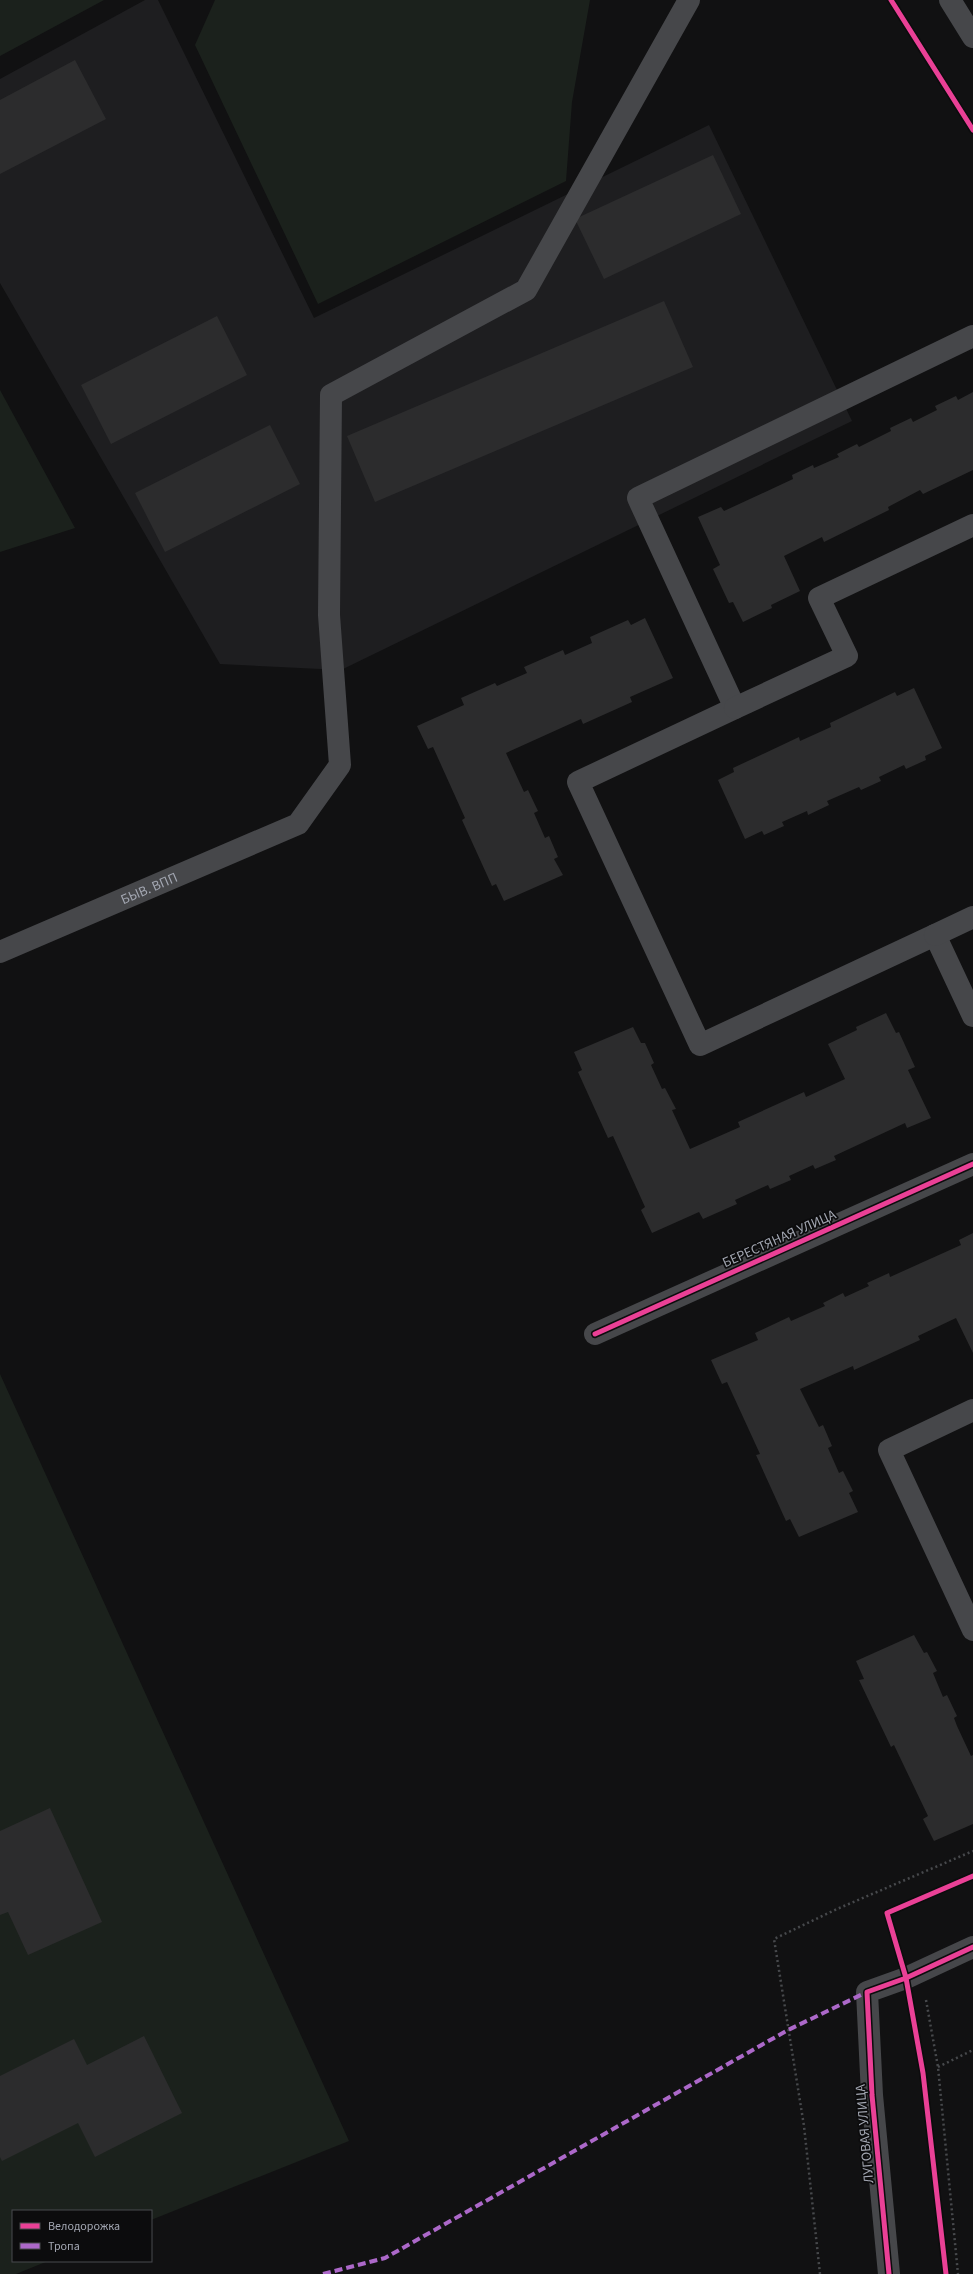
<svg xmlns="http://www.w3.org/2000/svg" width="973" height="2274" viewBox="0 0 973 2274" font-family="'Source Sans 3',sans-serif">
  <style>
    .built { fill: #1e1e20 }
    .green { fill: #1b211c }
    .building { fill: #2c2c2d }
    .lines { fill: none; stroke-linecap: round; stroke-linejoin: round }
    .path { stroke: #47494c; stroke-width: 2.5; stroke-dasharray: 2 3; stroke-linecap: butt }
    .minor { stroke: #46474a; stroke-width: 22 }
    .quiet { stroke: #ac68c9; stroke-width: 4; stroke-dasharray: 8 4; stroke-linecap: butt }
    .cycleway-casing { stroke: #0c0c0d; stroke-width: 8 }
    .cycleway { stroke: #ea4096; stroke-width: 5 }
    .labels { text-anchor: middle; stroke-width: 3.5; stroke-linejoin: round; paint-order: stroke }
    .street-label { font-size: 14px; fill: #a3a7b2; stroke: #0c0c0d }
  </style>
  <rect width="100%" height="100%" fill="#111112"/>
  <path class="built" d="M145,0H158L314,318L709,125L852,421L341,670L220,664L0,283V79Z"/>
  <path class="green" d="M0,0H104L0,56Z
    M215,0H590L572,102L566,181L318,304L195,45Z
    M0,390L75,528L0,552Z
    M0,1374L349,2141L151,2220V2211H13V2261H48L16,2274H0Z"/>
  <path class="building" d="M75,60L106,119L0,174V100Z
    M713,155L741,214L604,279L575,219Z
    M664,301L693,367L375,502L347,436Z
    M217,316L247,375L111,444L81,385Z
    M973,392V470L923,494L920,490L888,507L889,510L824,542L822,537L784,556L800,591L771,605L772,608L743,622L733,602L729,603L713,569L720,565L698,517L721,507L724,511L793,479L792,475L813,465L814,468L839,457L837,454L857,444L859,447L891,431L890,428L911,418L913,422L937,410L935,406L956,396L958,400Z
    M270,425L300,484L165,552L135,493Z
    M645,618L673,678L630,697L632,702L583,724L581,719L506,753L524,792L528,790L538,811L534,813L545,838L549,836L558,857L554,859L563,875L504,901L496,884L492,886L462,820L465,818L433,747L428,749L417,726L464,705L461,698L495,683L497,686L527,673L524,667L563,650L565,655L592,643L590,637L628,620L631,625Z
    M914,688L942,748L925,756L926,760L906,769L904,765L879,777L881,781L861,790L859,787L827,801L829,805L808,815L807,811L782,822L784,826L764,835L762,831L745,839L718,780L734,772L733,768L799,737L800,741L831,727L830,723L895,692L897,696Z
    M886,1013L896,1033L899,1032L915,1067L908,1070L931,1118L907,1128L905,1123L834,1156L836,1160L815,1169L813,1165L789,1176L791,1180L770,1189L768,1185L735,1200L737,1204L703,1219L699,1212L652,1233L641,1210L645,1207L613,1136L608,1138L578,1072L582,1070L574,1052L633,1027L641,1043H645L654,1063L651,1065L662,1089L665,1088L676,1109L672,1110L690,1149L740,1127L738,1122L804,1092L806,1097L845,1079L828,1044L857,1030L856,1027Z
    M973,1233V1353L956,1318L918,1336L920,1340L854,1370L853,1366L800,1389L819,1427L823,1425L832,1446L828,1448L839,1473L843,1471L853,1491L849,1493L858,1512L799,1537L790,1519L786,1521L756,1455L760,1454L727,1382L722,1384L711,1360L758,1340L755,1333L789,1317L791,1321L825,1306L823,1303L843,1293L845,1297L869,1286L867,1283L889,1273L890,1277L961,1245L959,1240Z
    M914,1635L924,1653L927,1652L937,1671L933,1673L943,1697L947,1695L957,1716L954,1718L957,1726L971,1756L973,1755V1824L934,1841L923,1819L928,1816L894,1745L891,1747L859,1680L864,1679L856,1661Z
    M50,1808L102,1922L28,1955L8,1912L0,1915V1831Z
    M144,2036L182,2113L95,2157L78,2123L2,2161L0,2157V2076L74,2039L87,2065Z"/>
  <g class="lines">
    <path class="path" d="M926,2000L938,2067L958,2274
      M938,2067L973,2050
      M820,2274L804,2126L774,1939L837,1909L973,1851"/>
    <g class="minor">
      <path d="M950,0L973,37"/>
      <path d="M973,336L638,498L735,708L578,782L700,1045L935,935L973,1016"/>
      <path d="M735,708L847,656L819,598L973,525"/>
      <path d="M935,935L973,917"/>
      <path id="s1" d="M0,952L298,824L340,765L329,615L331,395L526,290L689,0"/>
      <path d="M595,1334L973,1164"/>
      <path d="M973,1410L889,1450L973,1630"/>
      <path d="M889,2274L872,2095L867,1992L906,1978L973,1947"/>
    </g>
    <path class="quiet" d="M323,2274L385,2258L788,2030L867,1992"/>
    <defs>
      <path id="cycleway" d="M891,0L973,130
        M595,1334L973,1164
        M889,2274L872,2095L867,1992L906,1978L973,1947
        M946,2274L923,2073L906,1978L887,1913L973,1876"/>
    </defs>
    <use href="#cycleway" class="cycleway-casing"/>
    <use href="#cycleway" class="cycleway"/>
  </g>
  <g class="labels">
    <g class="street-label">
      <text dy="5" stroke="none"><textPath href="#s1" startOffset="162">БЫВ. ВПП</textPath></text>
      <text transform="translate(779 1238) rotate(-24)" y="5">БЕРЕСТЯНАЯ УЛИЦА</text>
      <text transform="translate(864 2134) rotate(-95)" y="5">ЛУГОВАЯ УЛИЦА</text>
    </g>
  </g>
  <rect x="12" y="2210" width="140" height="52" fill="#0c0c0d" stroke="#484a4f"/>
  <rect x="20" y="2223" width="20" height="6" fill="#ea4096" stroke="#484a4f"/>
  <text x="48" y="2230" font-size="12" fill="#a3a7b2">Велодорожка</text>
  <rect x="20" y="2243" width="20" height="6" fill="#ac68c9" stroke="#484a4f"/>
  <text x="48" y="2250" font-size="12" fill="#a3a7b2">Тропа</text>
</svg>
